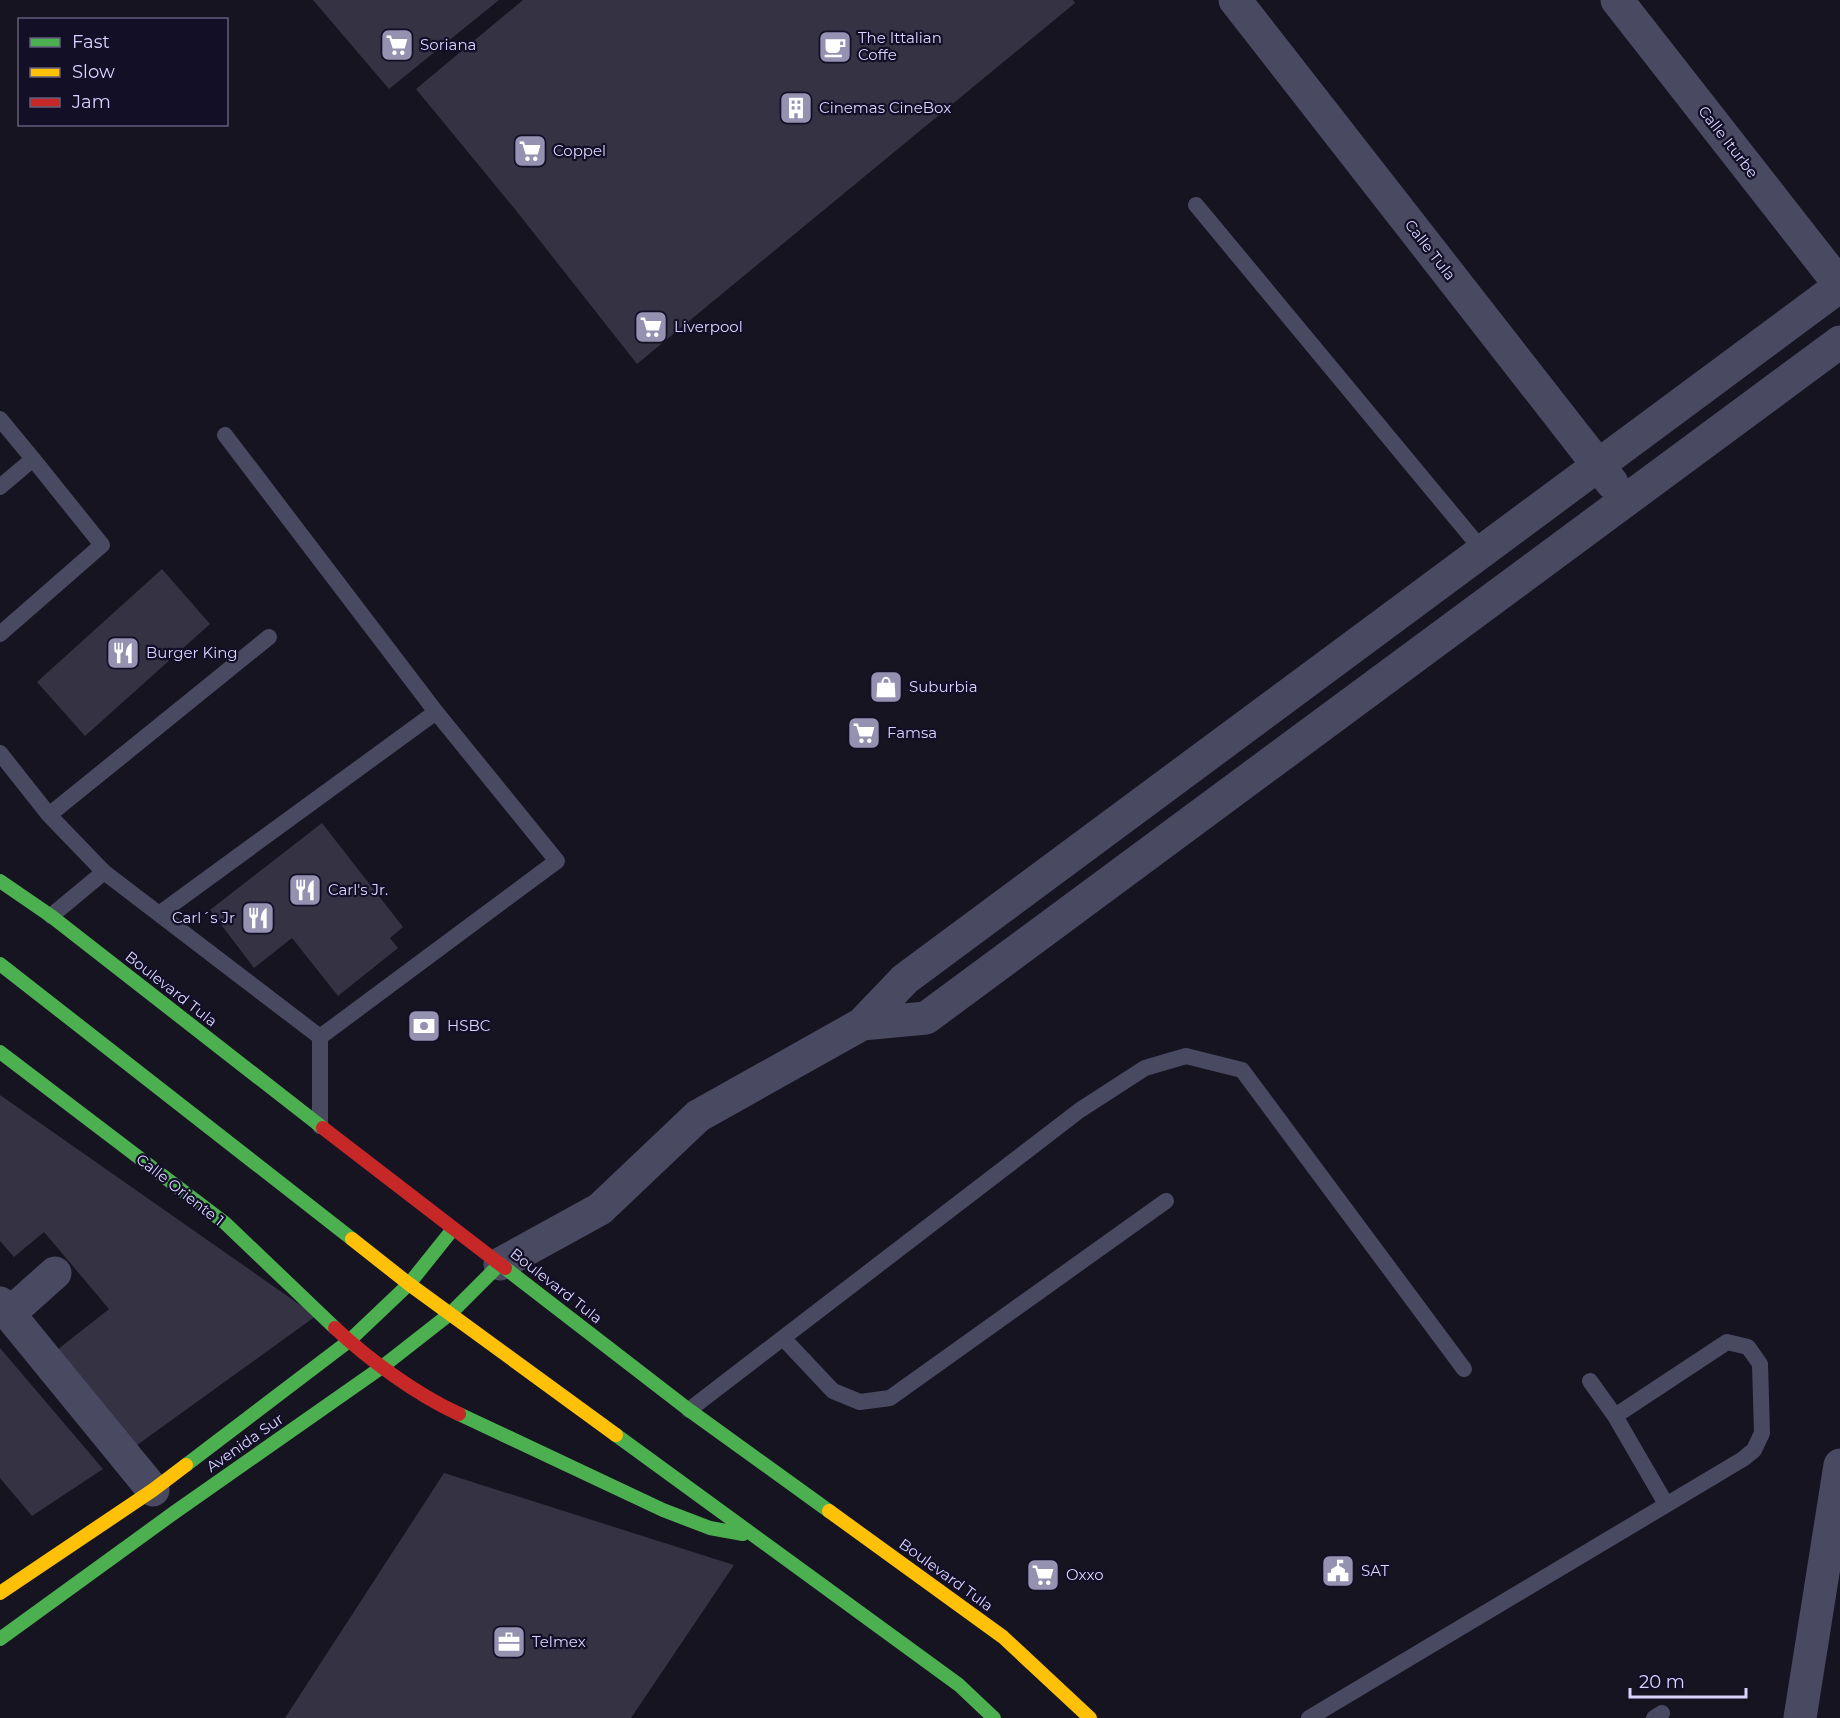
<svg xmlns="http://www.w3.org/2000/svg" width="1840" height="1718" viewBox="0 0 1840 1718" font-family="Montserrat,sans-serif">
  <style>
    .building { fill: #343243 }
    .lines { fill: none; stroke-linecap: round; stroke-linejoin: round }
    .lane { stroke: #4a4962; stroke-width: 16 }
    .street { stroke: #4a4962; stroke-width: 33 }
    .fast { stroke: #4caf50; stroke-width: 14 }
    .slow { stroke: #ffc107; stroke-width: 14 }
    .jam { stroke: #c62828; stroke-width: 14 }
    .labels { text-anchor: middle; stroke-width: 4.5; stroke-linejoin: round; paint-order: stroke }
    .poi-label { font-size: 15px; fill: #d9d4ff; stroke: #130f26; text-anchor: start }
    .street-label { font-size: 15px; fill: #d9d4ff; stroke: #130f26 }
  </style>
  <rect width="100%" height="100%" fill="#161421"/>
  <path class="building" d="M313,0H499L389,89Z
    M523,0H1073L1075,3L637,364L518,213L416,89Z
    M162,569L210,624L85,736L37,682Z
    M322,823L403,927L390,938L398,948L338,996L292,938L254,968L210,910Z
    M0,1095L316,1316L133,1448L57,1350L109,1309L44,1232L14,1257L0,1241Z
    M0,1348L103,1469L32,1516L0,1478Z
    M444,1473L734,1565L631,1718H285Z"/>
  <g class="lines">
    <path class="lane" d="M1196,205L1483,551
      M0,419L33,459L0,487
      M225,435L436,712L557,861L320,1037V1126
      M0,634L102,545L33,459
      M0,753L49,815L104,872L320,1037
      M49,815L269,637
      M159,914L436,712
      M51,916L104,872
      M783,1338L833,1391L860,1402L890,1398L1166,1201
      M1590,1381L1615,1416
      M689,1410L1080,1110L1145,1068L1186,1056L1242,1070L1464,1369
      M1309,1718L1743,1459L1754,1450L1762,1433L1760,1364L1748,1347L1727,1342L1615,1416L1666,1504
      M1654,1718L1662,1713"/>
    <path class="street" d="M1235,0L1612,483
      M1617,0L1840,285
      M862,1024L926,1018L1840,342
      M500,1264L600,1209L698,1116L862,1024L905,979L1840,286
      M0,1303L153,1490
      M9,1314L55,1273
      M1800,1718L1840,1465"/>
    <path class="fast" d="M0,881L51,916L323,1128
      M0,964L352,1239
      M0,1052L225,1223L335,1328
      M505,1268L689,1410L829,1511
      M459,1414L663,1510L710,1528L743,1534
      M616,1435L959,1685L994,1718
      M186,1465L349,1341L409,1284L453,1229
      M0,1639L175,1512L382,1367L451,1313L500,1264"/>
    <path class="slow" d="M352,1239L409,1284L616,1435
      M829,1511L1003,1637L1090,1718
      M0,1593L153,1490L186,1465"/>
    <path class="jam" d="M323,1128L505,1268
      M335,1328C368,1359 417,1395 459,1414"/>
  </g>
  <defs>
    <symbol id="supermarket-square" viewBox="-11 -11 22 22"><rect x="-9" y="-9" width="18" height="18" rx="4" fill="#9591b1" stroke="#130f26"/><path d="M-6-5.5h2.5l.6 2H6L4.5 2H-2.5L-4.4-4H-6ZM-1.5 3.2a1.3 1.3 0 1 0 .1 0ZM3 3.2a1.3 1.3 0 1 0 .1 0Z" fill="#fff"/></symbol>
    <symbol id="cafe-square" viewBox="-11 -11 22 22"><rect x="-9" y="-9" width="18" height="18" rx="4" fill="#9591b1" stroke="#130f26"/><path d="M-5.5-4.5H6V0H3Q3 3.5 0 3.5H-2.5Q-5.5 3.5-5.5 0ZM3-3.2v2h1.7v-2ZM-6 4.5H4V6H-6Z" fill="#fff"/></symbol>
    <symbol id="building-square" viewBox="-11 -11 22 22"><rect x="-9" y="-9" width="18" height="18" rx="4" fill="#9591b1" stroke="#130f26"/><path d="M-4-6H4V6H1V3H-1V6H-4ZM-2.5-4.3h1.7v1.8h-1.7ZM.8-4.3h1.7v1.8H.8ZM-2.5-1h1.7V.8h-1.7ZM.8-1h1.7V.8H.8Z" fill="#fff"/></symbol>
    <symbol id="restaurant-square" viewBox="-11 -11 22 22"><rect x="-9" y="-9" width="18" height="18" rx="4" fill="#9591b1" stroke="#130f26"/><path d="M-5-6h1v4h1v-4h1v4h1v-4h1v5L-1.5 .5V6h-2V.5L-5-1ZM5-6V6H3V1.5H1.5Q1.5-4 5-6Z" fill="#fff"/></symbol>
    <symbol id="shop-square" viewBox="-11 -11 22 22"><rect x="-9" y="-9" width="18" height="18" rx="4" fill="#9591b1" stroke="#130f26"/><path d="M-5-2.5h2.3a2.7 3.5 0 0 1 5.4 0H5L5.5 6h-11ZM-1.5-2.5h3a1.5 2.3 0 0 0-3 0Z" fill="#fff"/></symbol>
    <symbol id="bank-square" viewBox="-11 -11 22 22"><rect x="-9" y="-9" width="18" height="18" rx="4" fill="#9591b1" stroke="#130f26"/><path d="M-6-4H6V4H-6ZM0-2.3a2.3 2.3 0 1 0 0 4.6a2.3 2.3 0 1 0 0-4.6Z" fill="#fff"/></symbol>
    <symbol id="civic-square" viewBox="-11 -11 22 22"><rect x="-9" y="-9" width="18" height="18" rx="4" fill="#9591b1" stroke="#130f26"/><path d="M-.6-6.5H3V-4.5H.6V-3L4-1V1h2V6H-6V1h2V-1L-.6-3ZM-1.2 2.5V6h2.4V2.5Z" fill="#fff"/></symbol>
    <symbol id="office-square" viewBox="-11 -11 22 22"><rect x="-9" y="-9" width="18" height="18" rx="4" fill="#9591b1" stroke="#130f26"/><path d="M-6-3h4V-5.5h4V-3h4V5H-6ZM-1-4.5V-3h2v-1.5ZM-6 0V1H6V0Z" fill="#fff"/></symbol>
  </defs>
  <g fill-rule="evenodd">
    <use href="#supermarket-square" x="378" y="26" width="38" height="38"/>
    <use href="#cafe-square" x="816" y="28" width="38" height="38"/>
    <use href="#building-square" x="777" y="89" width="38" height="38"/>
    <use href="#supermarket-square" x="511" y="132" width="38" height="38"/>
    <use href="#supermarket-square" x="632" y="308" width="38" height="38"/>
    <use href="#restaurant-square" x="104" y="634" width="38" height="38"/>
    <use href="#shop-square" x="867" y="668" width="38" height="38"/>
    <use href="#supermarket-square" x="845" y="714" width="38" height="38"/>
    <use href="#restaurant-square" x="286" y="871" width="38" height="38"/>
    <use href="#restaurant-square" x="239" y="899" width="38" height="38"/>
    <use href="#bank-square" x="405" y="1007" width="38" height="38"/>
    <use href="#civic-square" x="1319" y="1552" width="38" height="38"/>
    <use href="#supermarket-square" x="1024" y="1556" width="38" height="38"/>
    <use href="#office-square" x="490" y="1623" width="38" height="38"/>
  </g>
  <g class="labels">
    <g class="poi-label">
      <text x="858" y="43">The Ittalian<tspan x="858" dy="17">Coffe</tspan></text>
      <text x="420" y="50">Soriana</text>
      <text x="819" y="113">Cinemas CineBox</text>
      <text x="553" y="156">Coppel</text>
      <text x="674" y="332">Liverpool</text>
      <text x="146" y="658">Burger King</text>
      <text x="909" y="692">Suburbia</text>
      <text x="887" y="738">Famsa</text>
      <text x="328" y="895">Carl's Jr.</text>
      <text x="235" y="923" text-anchor="end">Carl´s Jr</text>
      <text x="447" y="1031">HSBC</text>
      <text x="1361" y="1576">SAT</text>
      <text x="1066" y="1580">Oxxo</text>
      <text x="532" y="1647">Telmex</text>
    </g>
    <g class="street-label">
      <text transform="translate(1728 142) rotate(52)" y="5">Calle Iturbe</text>
      <text transform="translate(1430 250) rotate(52)" y="5">Calle Tula</text>
      <text transform="translate(171 989) rotate(38)" y="5">Boulevard Tula</text>
      <text transform="translate(180 1190) rotate(38)" y="5">Calle Oriente 1</text>
      <text transform="translate(556 1286) rotate(38)" y="5">Boulevard Tula</text>
      <text transform="translate(245 1443) rotate(-35)" y="5">Avenida Sur</text>
      <text transform="translate(946 1575) rotate(36)" y="5">Boulevard Tula</text>
    </g>
  </g>
  <rect x="18" y="18" width="210" height="108" fill="#130f26" stroke="#625e7d" stroke-width="1.5"/>
  <rect x="30" y="38" width="30" height="9" fill="#4caf50" stroke="#625e7d" stroke-width="1.5"/>
  <text x="72" y="48" font-size="18" fill="#d9d4ff">Fast</text>
  <rect x="30" y="68" width="30" height="9" fill="#ffc107" stroke="#625e7d" stroke-width="1.5"/>
  <text x="72" y="78" font-size="18" fill="#d9d4ff">Slow</text>
  <rect x="30" y="98" width="30" height="9" fill="#c62828" stroke="#625e7d" stroke-width="1.5"/>
  <text x="72" y="108" font-size="18" fill="#d9d4ff">Jam</text>
  <path d="M1630 1688v9h116v-9" fill="none" stroke="#d9d4ff" stroke-width="3"/>
  <text x="1639" y="1688" font-size="18" fill="#d9d4ff" stroke="#130f26" stroke-width="4.5" paint-order="stroke">20 m</text>
</svg>
